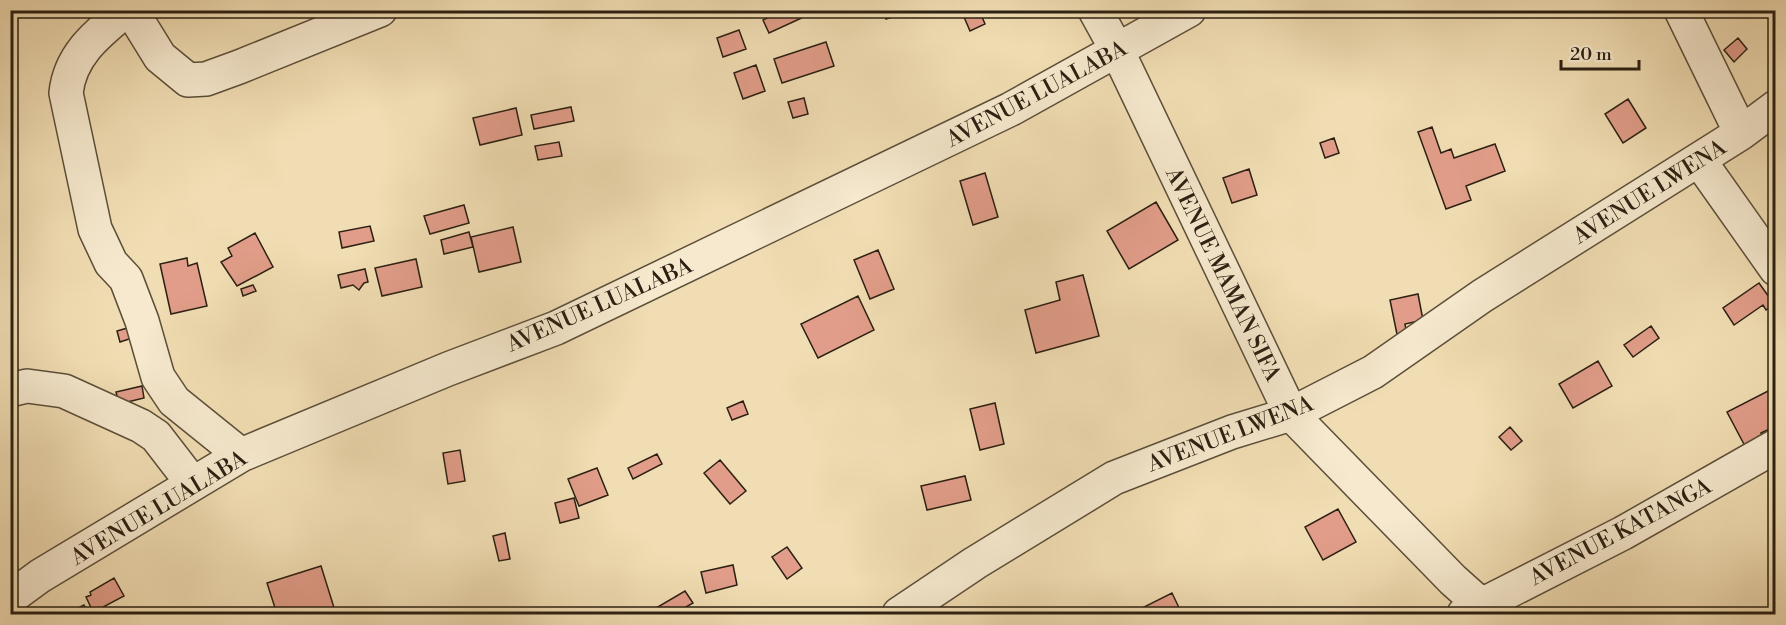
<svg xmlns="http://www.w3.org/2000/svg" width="1786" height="625" viewBox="0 0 1786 625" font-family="'Libre Bodoni',serif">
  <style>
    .building { fill: #e19d89; stroke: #2b2012; stroke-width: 1.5 }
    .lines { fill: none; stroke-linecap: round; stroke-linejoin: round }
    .minor-casing { stroke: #5c4f3a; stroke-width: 36 }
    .minor { stroke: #f6e9ce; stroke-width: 33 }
    .labels { text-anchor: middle; stroke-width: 6; stroke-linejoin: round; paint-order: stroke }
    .street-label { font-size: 22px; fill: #2b2012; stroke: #f6e9ce }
  </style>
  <rect width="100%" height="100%" fill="#f1ddb3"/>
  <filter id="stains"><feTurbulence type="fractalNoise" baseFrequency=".00333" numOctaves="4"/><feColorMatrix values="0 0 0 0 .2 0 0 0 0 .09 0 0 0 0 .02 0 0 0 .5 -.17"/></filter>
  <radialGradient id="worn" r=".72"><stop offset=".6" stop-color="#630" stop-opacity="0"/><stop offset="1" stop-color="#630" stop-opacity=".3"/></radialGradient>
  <path class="building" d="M783,10H806L808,15L769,33L763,20Z
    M884,10H914L886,19Z
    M961,10H979L985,24L970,31Z
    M739,30L746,49L723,57L717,38Z
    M1738,38L1747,49L1734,62L1724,50Z
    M826,42L834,66L782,83L774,59Z
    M756,65L765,91L743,99L734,73Z
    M804,98L808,114L793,118L788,102Z
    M1628,99L1646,128L1623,143L1605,114Z
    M571,107L574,121L534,129L531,115Z
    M516,108L522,135L480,145L473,118Z
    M1432,127L1441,153L1451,149L1454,158L1495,144L1505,171L1466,186L1471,200L1446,209L1418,132Z
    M1334,138L1339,153L1325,158L1320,143Z
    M559,142L562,156L538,160L535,146Z
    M1249,169L1257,195L1232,203L1223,178Z
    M985,173L998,217L973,225L960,181Z
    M1156,202L1178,240L1129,269L1107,231Z
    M464,205L469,223L430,234L424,216Z
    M370,226L374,241L342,248L339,232Z
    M513,227L521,262L479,272L471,237Z
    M469,232L473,247L444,254L441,240Z
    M255,233L273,267L237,286L221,262L232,256L228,248Z
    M878,250L894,289L870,299L854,260Z
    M187,258L188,266L197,263L207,306L171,314L160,264Z
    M416,259L422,287L382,296L375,268Z
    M365,269L368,282L364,283L359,290L353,285L341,288L338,275Z
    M1083,275L1099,336L1036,353L1025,310L1060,300L1056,282Z
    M1759,283L1774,304L1766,310L1763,305L1734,325L1723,308Z
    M253,285L256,291L243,296L241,289Z
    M1418,294L1423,320L1405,324L1408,342L1399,344L1390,300Z
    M858,296L874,330L818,358L801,324Z
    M134,326L138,336L120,342L117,331Z
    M1651,326L1659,338L1633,357L1624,345Z
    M1598,361L1612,386L1573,408L1559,384Z
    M142,386L144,398L119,404L116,392Z
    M1772,389L1776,396V426L1761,433L1763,445L1746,448L1727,412Z
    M743,401L748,414L732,420L727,408Z
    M995,403L1004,444L980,450L970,409Z
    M1510,427L1522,441L1511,450L1499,437Z
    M460,450L465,481L448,484L443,453Z
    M657,454L662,464L633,479L628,468Z
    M720,460L746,491L730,504L704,473Z
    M597,468L608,495L579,506L568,479Z
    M965,476L971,500L927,510L921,486Z
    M574,498L579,518L560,523L555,503Z
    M1338,509L1356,542L1323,560L1305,527Z
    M505,533L510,559L499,561L493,536Z
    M787,547L802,568L787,579L772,557Z
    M733,565L737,585L706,593L701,572Z
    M321,566L336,614H277L267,583Z
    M114,578L124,596L103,607L106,614H94L86,597L91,595L90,592Z
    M685,591L693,603L674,614H660L656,608Z
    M1172,593L1182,614H1145L1142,608Z
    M84,605L89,614H66Z"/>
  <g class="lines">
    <defs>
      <path id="minor" d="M126,10C97,34 70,55 66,93L95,229L111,263L126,279L142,321L158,377L174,401L241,455
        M131,10L160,57L188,80L206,79L239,67L380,10
        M1095,10L1117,50L1291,414L1453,580L1491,614
        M1681,10L1741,133
        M1699,160L1776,269
        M10,390L27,386L64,391L141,426L156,436L193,484
        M10,598L40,576L241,455L448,369L556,328L1011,109L1189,10
        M899,614L975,563L1114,478L1232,432L1291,414L1373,372L1482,296L1741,133L1776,107
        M1464,614L1623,533L1776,446"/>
    </defs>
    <use href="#minor" class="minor-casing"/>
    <use href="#minor" class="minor"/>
  </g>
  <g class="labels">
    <g class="street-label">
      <text transform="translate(1036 93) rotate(-28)" y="8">AVENUE LUALABA</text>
      <text transform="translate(1649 191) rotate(-32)" y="8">AVENUE LWENA</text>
      <text transform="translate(1224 274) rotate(64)" y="8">AVENUE MAMAN SIFA</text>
      <text transform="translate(599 304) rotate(-24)" y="8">AVENUE LUALABA</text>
      <text transform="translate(1230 433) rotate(-21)" y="8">AVENUE LWENA</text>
      <text transform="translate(158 507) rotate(-31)" y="8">AVENUE LUALABA</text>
      <text transform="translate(1620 531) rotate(-28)" y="8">AVENUE KATANGA</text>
    </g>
  </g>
  <rect width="1786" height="625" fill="none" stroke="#f1ddb3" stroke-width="36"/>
  <rect x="12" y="12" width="1762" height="601" fill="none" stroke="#2b2012" stroke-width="3"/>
  <rect x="18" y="18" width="1750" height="589" fill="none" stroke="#2b2012" stroke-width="1.5"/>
  <path d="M1561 60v9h78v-9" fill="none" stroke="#2b2012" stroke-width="3"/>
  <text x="1570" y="60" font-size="18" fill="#2b2012" stroke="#f6e9ce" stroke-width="4.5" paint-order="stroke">20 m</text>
  <rect width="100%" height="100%" filter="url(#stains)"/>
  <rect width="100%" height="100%" fill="url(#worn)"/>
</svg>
